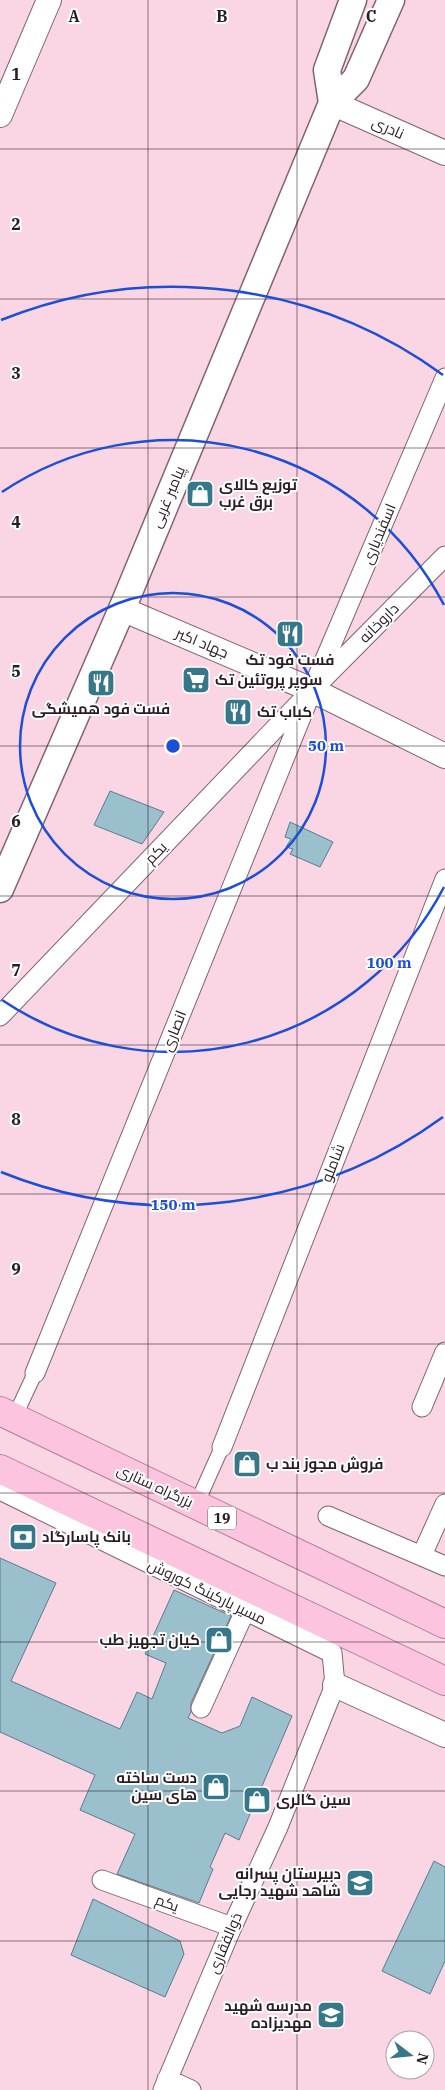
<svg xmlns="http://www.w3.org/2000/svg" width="445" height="2090" viewBox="0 0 445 2090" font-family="'IBM Plex Serif',Cairo,serif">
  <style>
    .building { fill: #99c0cc; stroke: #597d89 }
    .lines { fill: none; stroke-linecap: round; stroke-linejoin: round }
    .pedestrian-casing { stroke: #826371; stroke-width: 16 }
    .minor-casing { stroke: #826371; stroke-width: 21 }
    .tertiary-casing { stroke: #826371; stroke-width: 26 }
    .secondary-casing { stroke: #826371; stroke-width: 29 }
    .trunk-casing { stroke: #b27f96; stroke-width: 30 }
    .pedestrian { stroke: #fff; stroke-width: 14 }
    .minor { stroke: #fff; stroke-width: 19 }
    .tertiary { stroke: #fff; stroke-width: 24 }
    .secondary { stroke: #fff; stroke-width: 26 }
    .trunk { stroke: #fcc4de; stroke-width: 28 }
    .grid { fill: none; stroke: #291c22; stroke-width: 1; stroke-opacity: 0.55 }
    .ring { fill: none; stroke: #1d4ed8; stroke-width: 2.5 }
    .labels { text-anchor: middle; stroke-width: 4; stroke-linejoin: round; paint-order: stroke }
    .shield { fill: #fff; stroke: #696064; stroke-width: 1 }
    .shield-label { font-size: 14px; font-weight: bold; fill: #291c22 }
    .street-label { font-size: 15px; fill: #291c22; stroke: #fff }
    .poi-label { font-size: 15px; font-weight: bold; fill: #291c22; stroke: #fff; text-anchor: start }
    .grid-label { font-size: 16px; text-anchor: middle; font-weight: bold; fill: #291c22; stroke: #fff; stroke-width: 4; stroke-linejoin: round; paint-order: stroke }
    .centre { fill: #1d4ed8; stroke: #fff; stroke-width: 2.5 }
    .ring-label { font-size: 15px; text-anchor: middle; font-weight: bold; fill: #1d4ed8; stroke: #fff; stroke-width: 4; stroke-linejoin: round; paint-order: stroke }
  </style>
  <rect width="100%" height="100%" fill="#fad6e5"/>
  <path class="building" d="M110,791L164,812L142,844L94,825Z
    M290,822L333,842L320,867L290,854L293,849L286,847L291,839L285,837Z
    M0,1558L56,1583L11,1681L120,1729L137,1692L152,1699L166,1663L145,1654L174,1590L231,1616L191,1703V1712L188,1718L222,1733L240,1726L252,1697L292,1716L239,1840L225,1833L210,1867L213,1869L199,1903L117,1874L135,1834L80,1810L95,1775L0,1732Z
    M434,1861L445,1867V1961L430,1994L382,1971Z
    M93,1899L180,1941L184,1954L165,1997L71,1955Z"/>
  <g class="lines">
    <defs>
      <path id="pedestrian" d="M14,1418L35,1373
        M196,1505L222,1447"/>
      <path id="minor" d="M0,1016L312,690L445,556
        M35,1373L312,690L445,378
        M422,1407L445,1352
        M222,1447L445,879
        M0,1490L332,1653L335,1685L278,1827L232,1927L163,2090
        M328,1516L445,1566
        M422,1555L445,1504
        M201,1708L245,1611
        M102,1880L232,1927
        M167,2079L191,2090"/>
      <path id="tertiary" d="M332,103L445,153
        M0,115L49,0
        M122,609L312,690L445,756
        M335,1685L445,1735"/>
      <path id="secondary" d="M332,103L327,70L353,0
        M0,889L122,609L332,103L356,79L391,0"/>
      <path id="trunk" d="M0,1411L445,1624
        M0,1469L445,1681"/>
    </defs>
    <use href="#pedestrian" class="pedestrian-casing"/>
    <use href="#minor" class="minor-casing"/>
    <use href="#tertiary" class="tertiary-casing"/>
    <use href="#secondary" class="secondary-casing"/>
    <use href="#trunk" class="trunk-casing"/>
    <use href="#pedestrian" class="pedestrian"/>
    <use href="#minor" class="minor"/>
    <use href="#tertiary" class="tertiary"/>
    <use href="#secondary" class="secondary"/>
    <use href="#trunk" class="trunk"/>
  </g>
  <path class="grid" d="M148,0V2090M297,0V2090M0,149H445M0,299H445M0,448H445M0,597H445M0,746H445M0,896H445M0,1045H445M0,1194H445M0,1344H445M0,1493H445M0,1642H445M0,1791H445M0,1941H445"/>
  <g class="ring">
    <circle cx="173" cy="746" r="153"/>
    <path d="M444 887A306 306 0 0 1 2 1000M2 492A306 306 0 0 1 444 605"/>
    <path d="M443 1117A459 459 0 0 1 1 1172M1 320A459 459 0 0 1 443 375"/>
  </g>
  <defs>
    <symbol id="shop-square" viewBox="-11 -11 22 22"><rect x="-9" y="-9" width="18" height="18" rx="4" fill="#36788a" stroke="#fff"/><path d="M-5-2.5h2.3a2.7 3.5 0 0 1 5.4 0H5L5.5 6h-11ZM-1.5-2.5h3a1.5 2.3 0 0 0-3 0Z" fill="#fff"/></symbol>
    <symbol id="restaurant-square" viewBox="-11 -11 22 22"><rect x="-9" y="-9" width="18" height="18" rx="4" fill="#36788a" stroke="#fff"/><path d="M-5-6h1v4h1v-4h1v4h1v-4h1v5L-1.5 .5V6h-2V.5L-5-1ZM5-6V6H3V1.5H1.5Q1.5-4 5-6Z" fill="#fff"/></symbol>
    <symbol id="supermarket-square" viewBox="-11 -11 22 22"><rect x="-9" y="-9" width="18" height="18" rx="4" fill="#36788a" stroke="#fff"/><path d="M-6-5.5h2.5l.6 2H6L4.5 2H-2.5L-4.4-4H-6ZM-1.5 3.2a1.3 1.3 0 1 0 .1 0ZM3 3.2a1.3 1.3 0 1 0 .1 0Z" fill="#fff"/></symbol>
    <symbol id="bank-square" viewBox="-11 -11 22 22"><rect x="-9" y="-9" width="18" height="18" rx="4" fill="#36788a" stroke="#fff"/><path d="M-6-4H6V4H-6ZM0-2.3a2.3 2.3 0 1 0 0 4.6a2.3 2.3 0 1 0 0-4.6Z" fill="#fff"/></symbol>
    <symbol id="school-square" viewBox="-11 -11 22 22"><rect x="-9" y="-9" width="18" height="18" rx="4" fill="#36788a" stroke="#fff"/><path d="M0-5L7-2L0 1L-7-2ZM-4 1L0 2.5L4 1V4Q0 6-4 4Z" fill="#fff"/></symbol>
  </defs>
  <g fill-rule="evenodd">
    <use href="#shop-square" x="184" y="478" width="32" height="32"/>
    <use href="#restaurant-square" x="274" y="618" width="32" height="32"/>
    <use href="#supermarket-square" x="180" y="664" width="32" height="32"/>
    <use href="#restaurant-square" x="85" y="667" width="32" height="32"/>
    <use href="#restaurant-square" x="222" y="696" width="32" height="32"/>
    <use href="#shop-square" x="231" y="1448" width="32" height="32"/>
    <use href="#bank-square" x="7" y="1521" width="32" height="32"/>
    <use href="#shop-square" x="203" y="1624" width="32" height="32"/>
    <use href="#shop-square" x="200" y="1771" width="32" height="32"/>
    <use href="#shop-square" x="241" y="1784" width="32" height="32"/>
    <use href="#school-square" x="344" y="1867" width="32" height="32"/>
    <use href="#school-square" x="315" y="1999" width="32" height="32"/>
  </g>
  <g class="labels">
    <rect class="shield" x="208" y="1506.5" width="28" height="23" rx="4"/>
    <g class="shield-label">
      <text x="222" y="1523">19</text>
    </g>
    <g class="street-label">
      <text transform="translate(388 128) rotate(24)" y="5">نادری</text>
      <text transform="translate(168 497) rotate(-67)" y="5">پیامبر غربی</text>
      <text transform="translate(379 534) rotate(-67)" y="5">اسفندیاری</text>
      <text transform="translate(379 623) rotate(-45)" y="5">داروخانه</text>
      <text transform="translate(202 643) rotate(23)" y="5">جهاد اکبر</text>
      <text transform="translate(156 853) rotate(-46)" y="5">یکم</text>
      <text transform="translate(174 1031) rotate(-68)" y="5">انصاری</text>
      <text transform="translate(333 1163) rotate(-69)" y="5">شاملو</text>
      <text transform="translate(155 1486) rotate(25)" y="5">بزرگراه ستاری</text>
      <text transform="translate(207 1592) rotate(26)" y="5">مسیر پارکینگ کوروش</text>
      <text transform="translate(167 1903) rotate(20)" y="5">یکم</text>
      <text transform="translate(225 1943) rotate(-67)" y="5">ذوالفقاری</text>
    </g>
    <g class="poi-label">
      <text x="219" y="490">توزیع کالای<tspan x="219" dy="17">برق غرب</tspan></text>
      <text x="290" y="665" text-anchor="middle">فست فود تک</text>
      <text x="215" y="685">سوپر پروتئین تک</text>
      <text x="101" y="714" text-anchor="middle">فست فود همیشگی</text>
      <text x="257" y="717">کباب تک</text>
      <text x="266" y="1469">فروش مجوز بند ب</text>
      <text x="42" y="1542">بانک پاسارگاد</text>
      <text x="200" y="1645" text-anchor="end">کیان تجهیز طب</text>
      <text x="197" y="1783" text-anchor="end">دست ساخته<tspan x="197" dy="17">های سین</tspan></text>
      <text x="276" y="1805">سین گالری</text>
      <text x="341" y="1879" text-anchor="end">دبیرستان پسرانه<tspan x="341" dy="17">شاهد شهید رجایی</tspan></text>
      <text x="312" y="2011" text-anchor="end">مدرسه شهيد<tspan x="312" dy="17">مهديزاده</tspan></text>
    </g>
  </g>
  <g class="grid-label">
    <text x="74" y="22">A</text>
    <text x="222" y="22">B</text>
    <text x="371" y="22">C</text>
    <text x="16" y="80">1</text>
    <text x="16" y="230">2</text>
    <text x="16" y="379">3</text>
    <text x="16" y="528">4</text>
    <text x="16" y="677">5</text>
    <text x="16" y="827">6</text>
    <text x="16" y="976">7</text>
    <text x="16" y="1125">8</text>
    <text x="16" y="1275">9</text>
  </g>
  <circle cx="173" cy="746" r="8" class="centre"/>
  <g class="ring-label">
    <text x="326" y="751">50 m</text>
    <text x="389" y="968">100 m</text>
    <text x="173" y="1210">150 m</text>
  </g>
  <g transform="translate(410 2055) rotate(106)"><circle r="24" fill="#ffffff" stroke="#a9a4a7"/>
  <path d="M0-4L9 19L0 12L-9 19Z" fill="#36788a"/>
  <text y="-8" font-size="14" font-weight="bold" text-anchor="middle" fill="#291c22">N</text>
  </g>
</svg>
